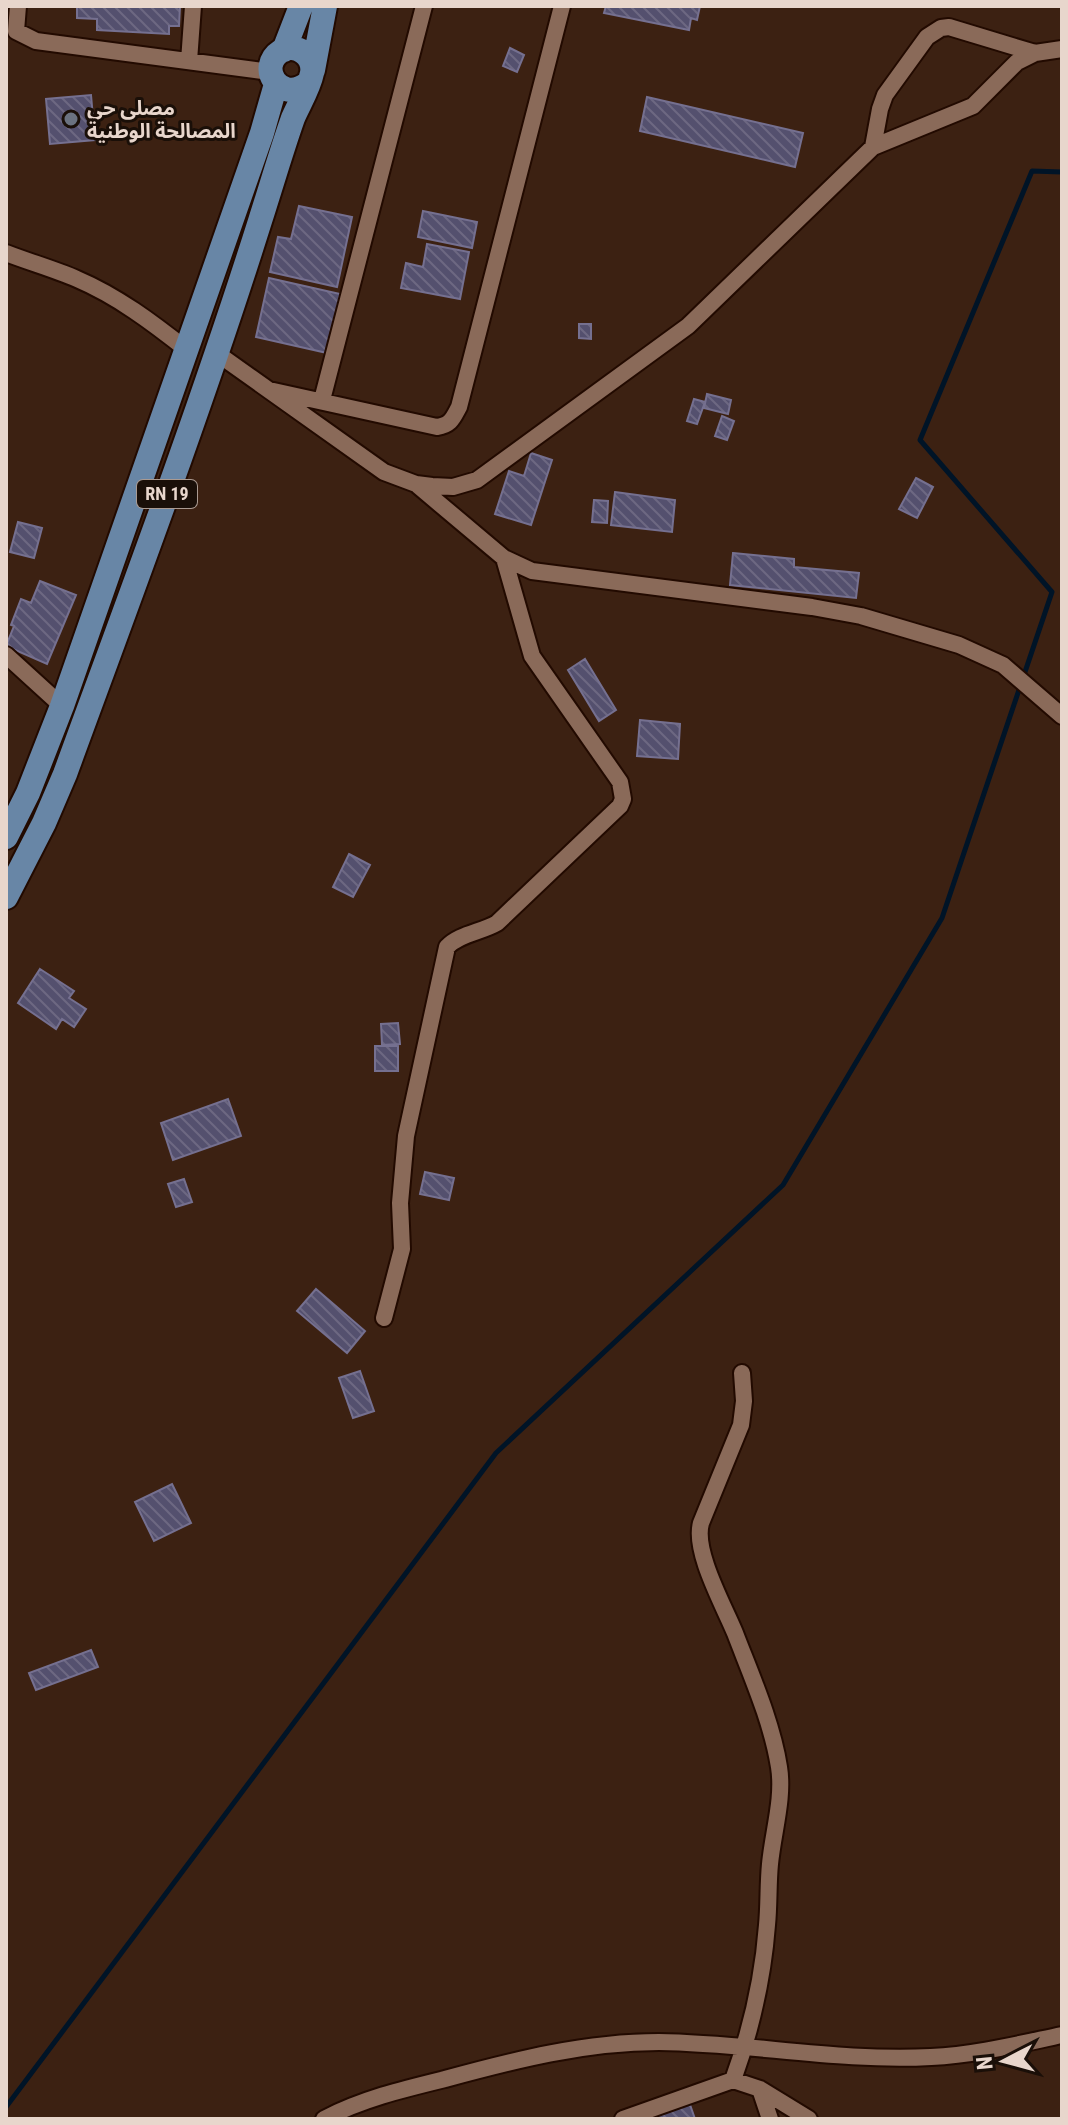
<svg xmlns="http://www.w3.org/2000/svg" width="1068" height="2125" viewBox="0 0 1068 2125" font-family="'Roboto Condensed','Noto Sans Arabic',sans-serif">
  <style>
    .lines { fill: none; stroke-linecap: round; stroke-linejoin: round }
    .stream { stroke: #001427; stroke-width: 5 }
    .building { fill: url(#building-back-hatch); stroke: #757090; stroke-width: 2 }
    .street-casing { stroke: #220a00; stroke-width: 20 }
    .primary-casing { stroke: #220a00; stroke-width: 28 }
    .street { stroke: #8a6a59; stroke-width: 16 }
    .primary { stroke: #6886a6; stroke-width: 24 }
    .worship-dot { fill: #6b7280; stroke: #1a0f08; stroke-width: 3 }
    .labels { text-anchor: middle; stroke-width: 6; stroke-linejoin: round; paint-order: stroke }
    .shield { fill: #1a0f08; stroke: #aa9a91; stroke-width: 2 }
    .shield-label { font-size: 18px; font-weight: bold; fill: #e8d6cc }
    .poi-label { font-size: 20px; font-weight: bold; fill: #e8d6cc; stroke: #1a0f08; text-anchor: start }
  </style>
  <defs>
    <pattern id="building-back-hatch" width="6" height="6" patternUnits="userSpaceOnUse" patternTransform="scale(2)"><rect width="6" height="6" fill="#54506e"/><path d="M-1 5l2 2M0 0l6 6M5-1l2 2" fill="none" stroke="#6d6882"/></pattern>
  </defs>
  <rect width="100%" height="100%" fill="#3c2112"/>
  <g class="lines">
    <path class="stream" d="M6,2107L496,1453L783,1185L942,918L1052,592L920,440L1032,171L1062,172"/>
  </g>
  <path class="building" d="M77,6H180L179,26H169V34L97,30V19L77,18Z
    M606,6H700L697,20L691,18L689,30L604,13Z
    M510,48L524,55L517,72L503,66Z
    M91,95L95,140L50,144L46,99Z
    M647,97L803,133L795,167L640,131Z
    M299,206L352,217L337,287L270,272L278,237L291,239Z
    M423,211L477,222L472,248L418,237Z
    M427,244L469,252L460,299L401,288L406,263L423,267Z
    M269,278L340,294L327,353L256,337Z
    M579,324H591V339L579,338Z
    M707,394L731,400L728,414L704,408Z
    M694,399L705,402L697,424L687,421Z
    M722,416L734,421L727,440L715,436Z
    M531,453L552,460L531,525L495,514L509,471L524,476Z
    M916,478L933,487L917,518L899,509Z
    M615,492L675,500L672,532L611,525Z
    M594,500L608,501L607,523L592,522Z
    M18,522L42,528L34,558L10,552Z
    M733,553L794,559V567L859,573L856,598L730,585Z
    M40,581L76,595L47,664L6,646L14,626L11,625L21,599L31,603Z
    M585,659L616,710L599,721L568,670Z
    M640,720L680,724L678,759L637,756Z
    M349,854L370,865L353,897L333,887Z
    M40,969L74,991L69,998L86,1009L74,1027L62,1019L56,1029L18,1003Z
    M398,1023L400,1044L382,1045L381,1024Z
    M375,1046H398V1071H375Z
    M228,1099L241,1136L173,1160L161,1123Z
    M425,1172L454,1178L449,1200L420,1194Z
    M184,1179L192,1202L176,1207L168,1184Z
    M316,1289L365,1331L347,1353L297,1311Z
    M360,1371L374,1411L353,1418L339,1378Z
    M172,1484L191,1523L154,1541L135,1502Z
    M91,1650L98,1667L36,1690L29,1673Z
    M687,2096L695,2119H646Z"/>
  <g class="lines">
    <defs>
      <path id="street" d="M18,6L16,31L36,41L270,72
        M189,61L193,6
        M873,147L880,109L885,95L927,37L941,28L949,27L1035,53
        M6,253C29,262 54,269 77,279C117,296 153,323 187,350
        M218,354L384,472L416,484L432,486L453,487L477,480L688,326L873,147L973,106L1017,62L1035,53L1062,49
        M269,390L437,427C451,425 453,418 459,407L562,6
        M322,400L424,6
        M416,484L504,558L532,571L812,607L861,616L959,645L1003,665L1062,716
        M6,655L62,706
        M384,1318L402,1249L400,1203L406,1136L447,947C459,934 482,932 497,923L620,806L623,799L620,782L532,656L504,558
        M733,2080C751,2030 763,1978 767,1925C769,1905 768,1884 770,1864C773,1832 784,1798 779,1767C772,1722 751,1675 735,1633C724,1606 693,1551 701,1523L741,1425L744,1401L742,1373
        M760,2089L770,2119
        M324,2119C362,2099 404,2089 445,2079C515,2060 585,2042 659,2042C749,2043 840,2062 931,2057C975,2055 1019,2044 1062,2035
        M623,2119L733,2080L760,2089L809,2119"/>
      <path id="primary" d="M284,50L301,6
        M313,70L325,6
        M6,837L28,793L62,706L262,133L276,84
        M6,897L44,823L65,774C132,591 201,408 260,221C271,187 281,152 293,118C299,104 309,88 312,73C315,56 296,42 281,51C256,67 280,104 307,84"/>
    </defs>
    <use href="#street" class="street-casing"/>
    <use href="#primary" class="primary-casing"/>
    <use href="#street" class="street"/>
    <use href="#primary" class="primary"/>
  </g>
  <circle class="worship-dot" cx="71" cy="119" r="8"/>
  <g class="labels">
    <rect class="shield" x="137" y="480" width="60" height="28" rx="6"/>
    <g class="shield-label">
      <text x="167" y="500">RN 19</text>
    </g>
    <g class="poi-label">
      <text x="87" y="115">مصلى حي<tspan x="87" dy="23">المصالحة الوطنية</tspan></text>
    </g>
  </g>
  <rect width="1068" height="2125" fill="none" stroke="#e8d6cc" stroke-width="16"/>
  <g transform="translate(1004 2061) rotate(264)" stroke="#1a0f08" stroke-width="6" paint-order="stroke">
  <path d="M0-6L14 30L0 20L-14 30Z" fill="#e8d6cc"/>
  <text y="-12" font-size="22" font-weight="bold" text-anchor="middle" fill="#e8d6cc">N</text>
  </g>
</svg>
